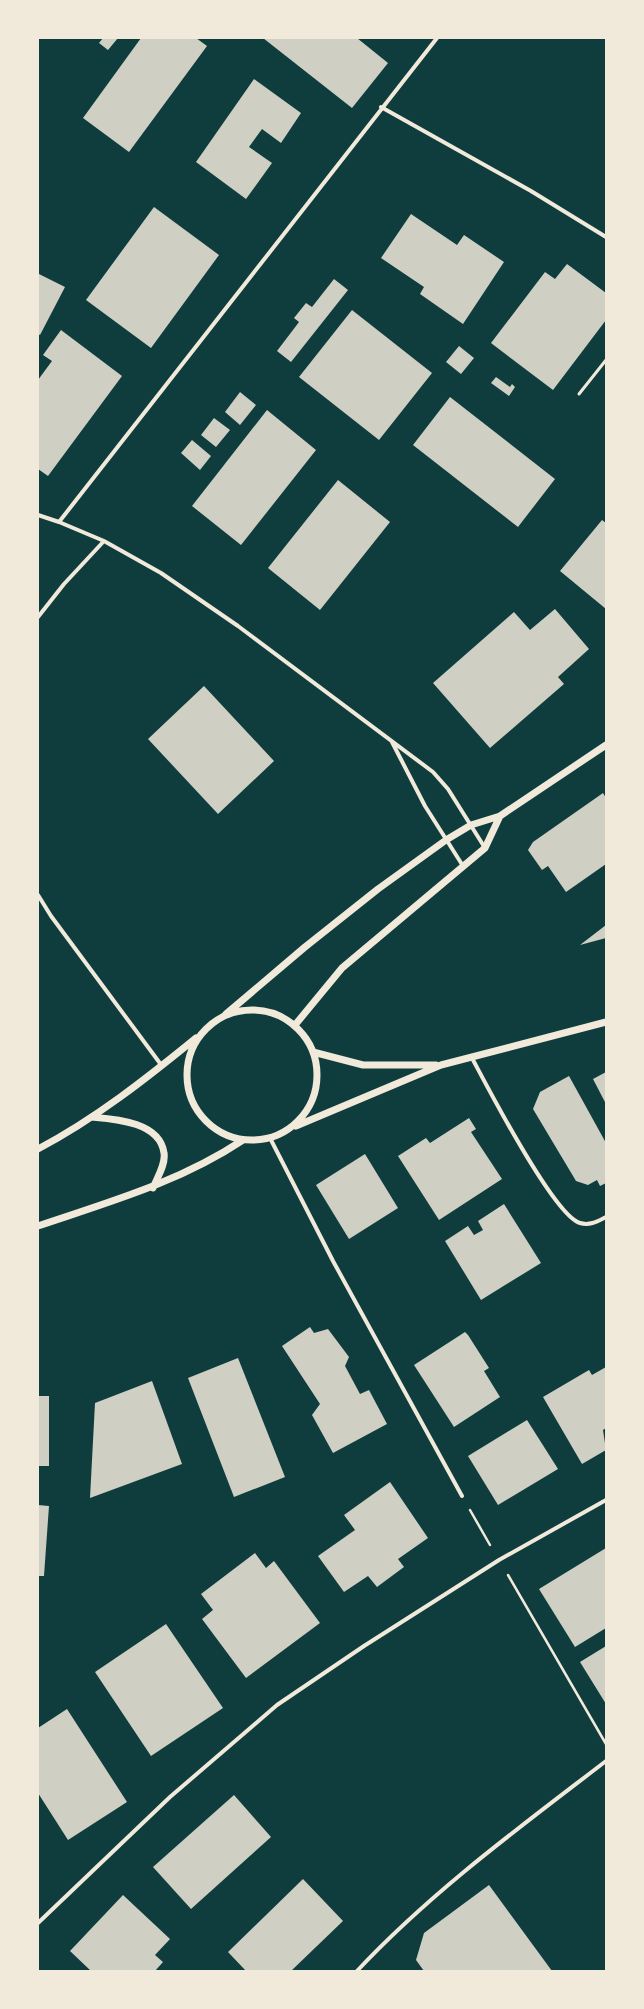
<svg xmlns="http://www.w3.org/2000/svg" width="644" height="2009" viewBox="0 0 644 2009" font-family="Cabin,sans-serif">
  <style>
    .building { fill: #cfcfc3 }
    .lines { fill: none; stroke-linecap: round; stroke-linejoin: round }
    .path { stroke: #f1e9da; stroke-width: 2.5 }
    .service { stroke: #f1e9da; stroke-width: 3 }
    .minor { stroke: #f1e9da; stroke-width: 4 }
    .tertiary { stroke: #f1e9da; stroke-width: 7 }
  </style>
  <rect width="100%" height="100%" fill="#0f3d3e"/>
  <path class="building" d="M103,38H118L108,50L99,43Z
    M141,38H196L207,46L129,152L83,118Z
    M263,38H357L388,63L352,108Z
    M254,79L301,113L281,143L262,129L249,147L272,163L246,199L196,162Z
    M154,207L219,255L151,348L86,300Z
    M411,214L457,245L464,235L504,262L463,324L420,294L424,287L381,258Z
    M567,264L606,293V320L553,390L491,343L545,272L555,279Z
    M39,274L65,287L40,335L38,334Z
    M334,279L348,290L291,362L277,351L299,322L294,318L306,303L312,307Z
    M352,310L432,373L379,440L299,377Z
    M61,330L122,376L48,476L38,469V380L52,361L43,355Z
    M459,346L474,358L461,374L446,362Z
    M496,377L510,387L512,384L515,387L509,396L491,383Z
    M240,392L256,405L240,425L225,412Z
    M450,397L555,479L518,527L413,445Z
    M267,410L316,450L241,545L192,506Z
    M214,418L230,430L216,447L201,435Z
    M192,440L211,456L200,470L181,453Z
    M338,480L390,522L320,610L268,568Z
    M602,520L606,523V609L560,571Z
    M555,609L589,649L558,677L564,684L490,748L433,683L514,612L530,630Z
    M204,686L274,761L218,814L148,739Z
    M603,793L606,798V864L566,892L548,866L542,870L528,850L533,842Z
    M606,925V938L580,945Z
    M606,1072V1104L593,1079Z
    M569,1076L606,1143V1183L600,1186L597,1180L588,1185L576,1181L533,1109L540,1092Z
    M469,1118L476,1129L471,1132L502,1179L439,1220L398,1156L426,1138L430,1143Z
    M365,1154L398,1208L349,1239L316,1185Z
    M504,1204L541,1263L481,1300L445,1241L468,1226L474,1235L483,1230L478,1221Z
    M310,1327L314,1333L328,1329L349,1357L345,1366L360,1394L369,1390L387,1424L333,1453L312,1415L320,1404L282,1346Z
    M465,1332L468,1335L489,1368L484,1371L500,1397L454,1427L414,1365Z
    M238,1358L285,1477L234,1497L188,1378Z
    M606,1367V1428L603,1430L606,1450L582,1464L543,1397L589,1370L592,1375Z
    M152,1381L182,1464L90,1498L95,1403Z
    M38,1396H49V1466H38Z
    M527,1420L558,1469L498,1505L468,1456Z
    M390,1482L428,1538L398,1559L404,1567L377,1587L368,1576L344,1592L318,1556L355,1530L344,1515Z
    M38,1505L49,1506L44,1576H38Z
    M606,1548V1628L575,1647L539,1589Z
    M255,1553L266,1568L274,1561L320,1623L246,1678L202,1619L213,1610L201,1594Z
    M166,1624L223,1708L151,1756L95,1672Z
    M606,1646V1704L580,1662Z
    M67,1709L127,1802L68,1840L38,1793V1728Z
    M234,1795L271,1837L191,1909L153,1867Z
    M303,1879L343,1921L291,1971H246L228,1952Z
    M489,1885L552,1971H424L416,1960L424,1933Z
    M123,1895L170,1939L155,1955L163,1962L155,1971H91L70,1951Z"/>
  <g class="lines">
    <path class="path" d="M470,1510L490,1545
      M508,1575L606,1744"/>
    <path class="service" d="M579,394L606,360"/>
    <path class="minor" d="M381,107L531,191L606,237
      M38,515L59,522L104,541L161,573L238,626L433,772L448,789L485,848
      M59,522L437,38
      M38,617L64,584L104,541
      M392,742L425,806L463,866
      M38,895L51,916L162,1066
      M472,1058C487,1086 554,1216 580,1223C590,1226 598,1221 606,1217
      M270,1138L333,1261L462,1496
      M38,1923L170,1797L277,1705L364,1646L499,1560L606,1500
      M357,1971C431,1892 520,1827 606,1761"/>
    <path class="tertiary" d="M187 1075a65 65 0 1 1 130 0a65 65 0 1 1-130 0Z
      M226,1014L305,947L378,889L446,840L471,825L500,816L606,745
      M295,1025L342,968L485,848L500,816
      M313,1052L363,1065H436
      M92,1117C115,1119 160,1122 164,1153C166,1164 157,1178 153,1188
      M296,1126L441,1065L606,1022
      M38,1149C95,1119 147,1078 196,1038
      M38,1226C109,1202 180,1182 243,1140"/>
  </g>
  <rect width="644" height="2009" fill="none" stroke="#f1e9da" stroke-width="78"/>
</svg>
